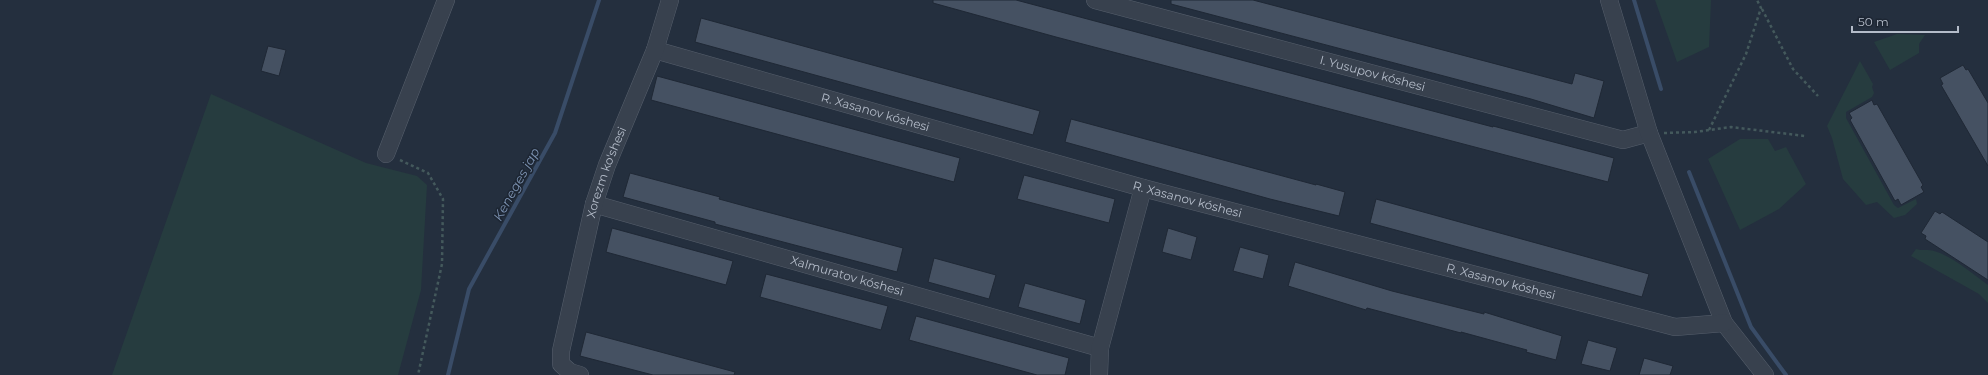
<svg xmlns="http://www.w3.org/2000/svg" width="1988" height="375" viewBox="0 0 1988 375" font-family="Montserrat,sans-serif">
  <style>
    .green { fill: #263c3f }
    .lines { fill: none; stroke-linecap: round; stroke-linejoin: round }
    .stream { stroke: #394c67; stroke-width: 4 }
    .building { fill: #455162; stroke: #1f2835 }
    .minor-casing { stroke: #565f6c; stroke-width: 18 }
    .path { stroke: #44595c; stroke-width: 2.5; stroke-dasharray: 3 3; stroke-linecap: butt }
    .minor { stroke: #38414e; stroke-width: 17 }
    .labels { text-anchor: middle; stroke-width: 3; stroke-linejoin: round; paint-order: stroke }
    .street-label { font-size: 12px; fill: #b4bcc9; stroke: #1d2633 }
    .water-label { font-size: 13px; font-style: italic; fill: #7c92b1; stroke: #1d2633 }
  </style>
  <rect width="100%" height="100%" fill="#242f3e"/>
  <path class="green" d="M1655,0H1711L1709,47L1677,62Z
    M1897,34L1925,35L1919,44V53L1890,70L1874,42Z
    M1860,61L1873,84L1872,87L1874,93L1872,97L1846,112V118L1894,205L1898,208L1916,199L1917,204L1905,215L1894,218L1877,202L1866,205L1843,179L1832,138L1827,126Z
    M211,94L366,163L417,176L427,185L421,290L398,375H112Z
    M1740,139H1768L1775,151L1786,147L1806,184L1779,209L1740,230L1708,159Z
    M1916,249C1922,251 1929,249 1934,251C1952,256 1973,274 1988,285V303L1979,294L1911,256Z"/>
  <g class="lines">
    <path class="stream" d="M1634,0L1661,89
      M1689,172L1751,327L1786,375
      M448,375L469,289L555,133L599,0"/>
  </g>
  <path class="building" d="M933,0H1016L1459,118L1493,127V126L1614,158L1608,182L1056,37L933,3Z
    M1171,0H1253L1572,84L1575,73L1604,81L1594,118L1531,99L1171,4Z
    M701,18L1040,111L1033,135L695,42Z
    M268,46L286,50L279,76L261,71Z
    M1963,65L1966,70L1968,69L1988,103V166L1941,85L1943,84L1940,78Z
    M657,76L960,158L954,182L651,100Z
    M1872,100L1874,105L1877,104L1923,185L1921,187L1924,192L1901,205L1898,199L1895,201L1850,120L1852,118L1849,113Z
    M1071,119L1316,185V184L1345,192L1339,216L1270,199L1065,142Z
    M630,173L720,197L719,199L752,208L903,248L897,272L715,224V222L623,197Z
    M1024,175L1115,199L1109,223L1017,199Z
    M1376,199L1649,274L1642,297L1370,223Z
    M1935,211L1940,214L1942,212L1988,242V280L1925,239L1926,236L1921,233Z
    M612,228L733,261L726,285L606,252Z
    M1168,228L1197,237L1191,260L1162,252Z
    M1240,247L1269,255L1263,279L1233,271Z
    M934,258L996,275L989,299L928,282Z
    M1295,262L1392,291L1484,314V312L1562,336L1556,360L1526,352L1527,350L1461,332V333L1367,308L1366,310L1288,286Z
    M766,274L888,306L881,330L760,297Z
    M1025,283L1086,300L1080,324L1018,307Z
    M916,316L1069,358L1065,375H1037L909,340Z
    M586,332L735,372L734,375H653L580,356Z
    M1588,340L1617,348L1610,371L1581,364Z
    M1644,358L1673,366L1670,375H1639Z"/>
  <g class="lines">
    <defs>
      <g id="minor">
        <path id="s1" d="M1095,0L1623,140L1649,133"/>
        <path d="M1609,0L1649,133L1724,323L1765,375"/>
        <path id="s2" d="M655,50L1143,188L1675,327L1724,323"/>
        <path d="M386,154L446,0"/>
        <path id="s3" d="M594,204L1100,348"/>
        <path id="s4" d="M580,375L570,372L561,364V351L594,204L607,165L655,50L670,0"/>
        <path d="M1099,375L1100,348L1143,188"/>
      </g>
    </defs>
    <use href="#minor" class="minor-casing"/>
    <path class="path" d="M1762,9L1793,69L1818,96
      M1709,130L1746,54L1761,8L1757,0
      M1664,133L1695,132L1731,127L1805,136
      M400,160L428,173L443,199L442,264L418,375"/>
    <use href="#minor" class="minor"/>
  </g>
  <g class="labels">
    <g class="street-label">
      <text dy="4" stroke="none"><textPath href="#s1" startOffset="287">I. Yusupov kóshesi</textPath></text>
      <text dy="4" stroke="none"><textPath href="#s2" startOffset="229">R. Xasanov kóshesi</textPath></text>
      <text dy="4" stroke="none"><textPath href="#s4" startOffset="220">Xorezm ko'shesi</textPath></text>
      <text dy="4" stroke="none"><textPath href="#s2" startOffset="553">R. Xasanov kóshesi</textPath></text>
      <text dy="4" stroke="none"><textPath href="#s3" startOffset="263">Xalmuratov kóshesi</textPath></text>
      <text dy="4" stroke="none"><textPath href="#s2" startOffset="877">R. Xasanov kóshesi</textPath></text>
    </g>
    <g class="water-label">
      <text transform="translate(516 184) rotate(-61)" y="5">Keneges jap</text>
    </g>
  </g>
  <path d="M1852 26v6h106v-6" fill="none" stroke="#b4bcc9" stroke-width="2"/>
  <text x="1858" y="26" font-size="12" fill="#b4bcc9" stroke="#1d2633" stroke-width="3" paint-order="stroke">50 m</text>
</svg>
